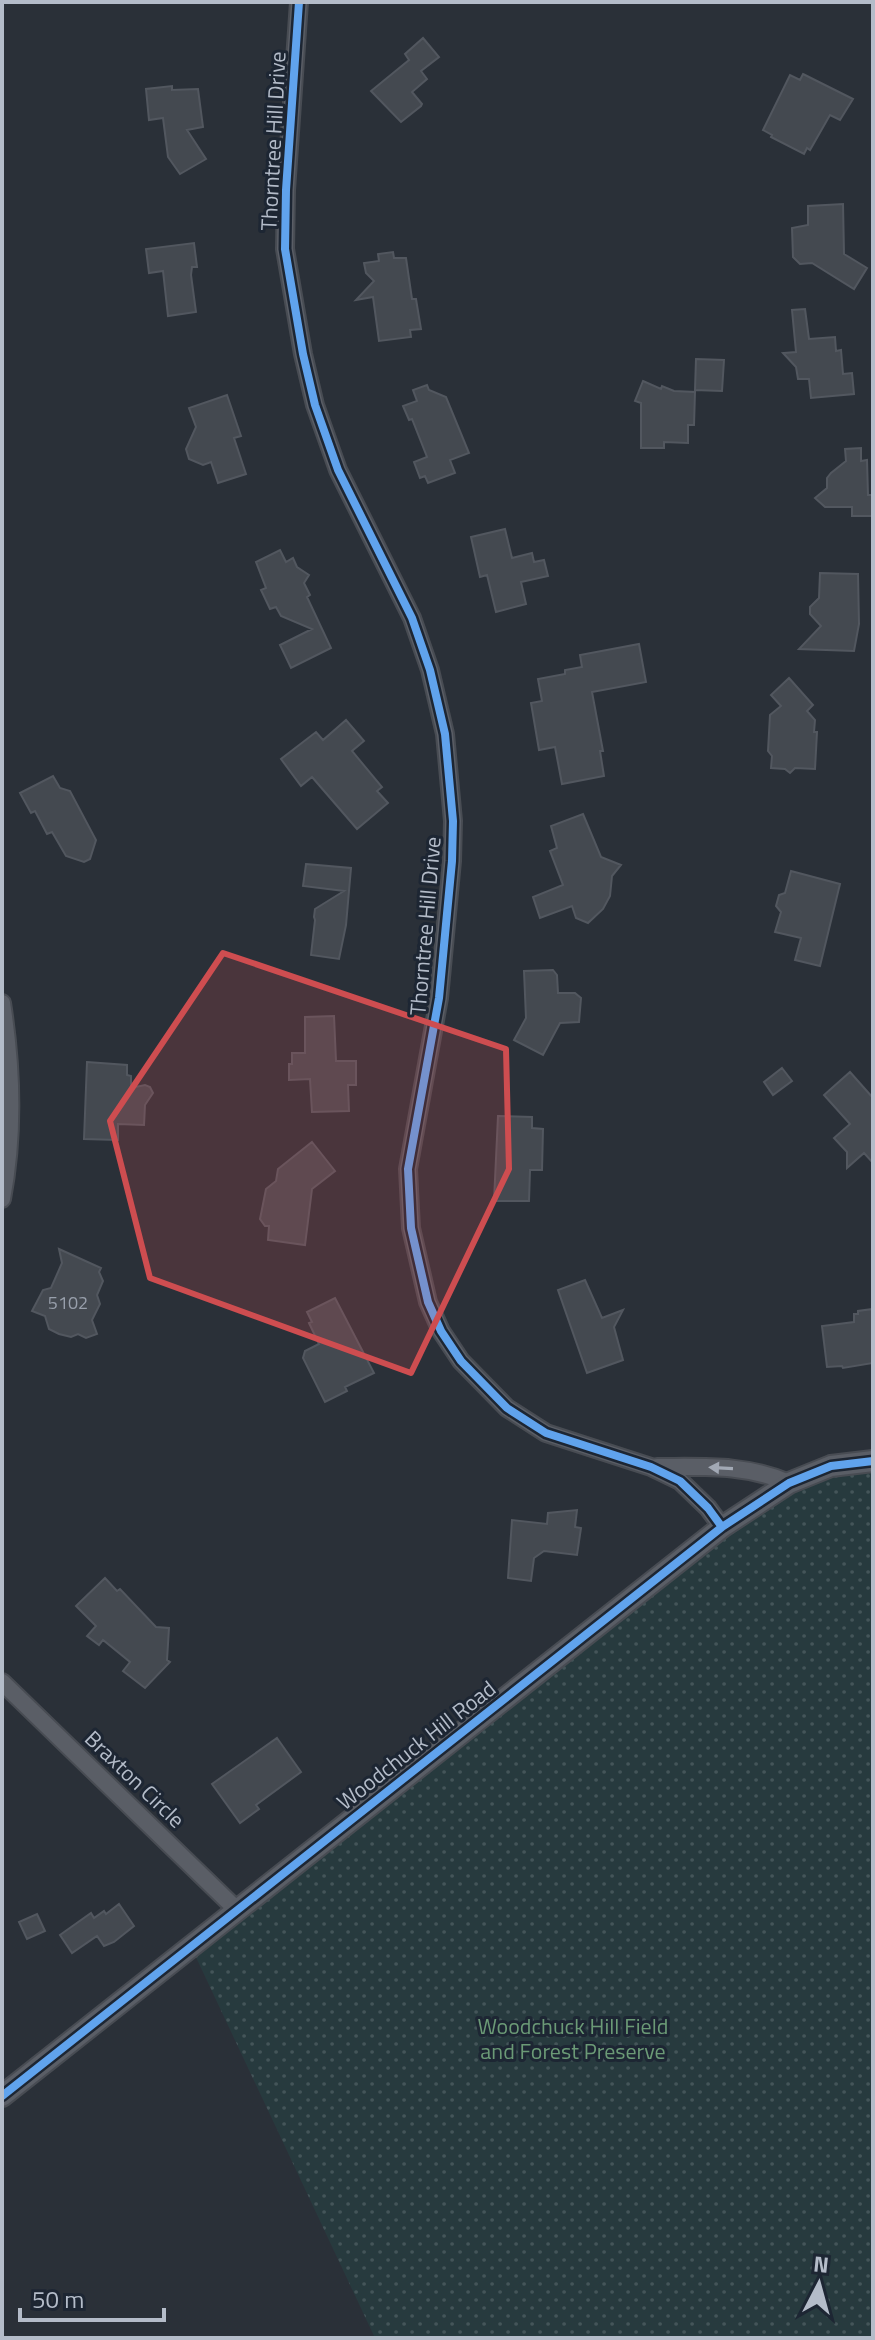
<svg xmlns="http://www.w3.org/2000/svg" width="875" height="2340" viewBox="0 0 875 2340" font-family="'Titillium Web',sans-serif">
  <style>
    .park { fill: url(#park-dots) }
    .building { fill: #444950; stroke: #52575f; stroke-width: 2 }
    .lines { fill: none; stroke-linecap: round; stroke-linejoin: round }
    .minor-casing { stroke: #484c53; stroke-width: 20 }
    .tertiary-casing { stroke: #484c53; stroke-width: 24 }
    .minor { stroke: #5a5e66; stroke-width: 16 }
    .tertiary { stroke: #5a5e66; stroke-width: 20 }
    .cycleway-casing { stroke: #1d2633; stroke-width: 13 }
    .cycleway { stroke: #60a3ed; stroke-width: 8 }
    .oneway { fill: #a2a9b5 }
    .marked { fill: #ce4d50; fill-opacity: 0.2; stroke: #ce4d50; stroke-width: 6; stroke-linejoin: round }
    .labels { text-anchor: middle; stroke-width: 6; stroke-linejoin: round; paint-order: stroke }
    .number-label { font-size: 18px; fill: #989fab }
    .street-label { font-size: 22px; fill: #b4bcc9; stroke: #1d2633 }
    .park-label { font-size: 22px; fill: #6b9a76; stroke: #1d2633 }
  </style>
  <defs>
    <pattern id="park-dots" width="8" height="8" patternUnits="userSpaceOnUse" patternTransform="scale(2)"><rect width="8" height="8" fill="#273a3e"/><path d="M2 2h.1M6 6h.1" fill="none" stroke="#445559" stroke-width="1.8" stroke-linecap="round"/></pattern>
  </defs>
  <rect width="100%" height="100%" fill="#2a3038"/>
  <path class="park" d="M873,1472V2338H375L194,1953L727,1536L796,1492L833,1477Z"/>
  <path class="building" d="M423,38L439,57L421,71L427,79L412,92L422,104L421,106L401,122L371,91L409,60L405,54Z
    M803,74L853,99L840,120L830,115L810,150L807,148L804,154L771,137L772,135L763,130L790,75L800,80Z
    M172,86V90L198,89L203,127L187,130L206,159L180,174L168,157L163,118L149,120L146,89Z
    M843,204L844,254L867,268L854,289L812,263L800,264L793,257L792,228L808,225V206Z
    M194,243L197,267H192L191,275L196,312L168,316L163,271L149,273L146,249Z
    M393,252L394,258H406L412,299H416L421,329L410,330L411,337L379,341L373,297L356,300L374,281L366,273L364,263L379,261L378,254Z
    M805,309L809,339L835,337L836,351L841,350L843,374L852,373L854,394L811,398L809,379H798L796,367L783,353L796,352L792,310Z
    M696,359L724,360L722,391L695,390Z
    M643,381L661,389L662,386L674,391L695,392L694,425H688V443L664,442V448H641V403L635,401Z
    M427,385L429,390L446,397L469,453L450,460L455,473L428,483L425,476L420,478L414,462L427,457L412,419L409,420L403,406L417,401L413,390Z
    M227,395L241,436L234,438L246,474L218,483L211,462L203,465L189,459L186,449L196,427L189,408Z
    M861,448V461L867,460L868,495H873V516H852V507H825L815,498L827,488V478L831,473L846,461L845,449Z
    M505,529L512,558L532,553L534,562L544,560L548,576L521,582L526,604L496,612L487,575L480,577L471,537Z
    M280,550L286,562L293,558L297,567L309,575L304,583L310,595L307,597L331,648L291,668L280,645L312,629L281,616L276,607L270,609L261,590L266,588L256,562Z
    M820,573L858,574L859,624L854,651L799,649L821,626L810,614V607L819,598Z
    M639,644L646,682L592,692L603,751H600L604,776L562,784L555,747L539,750L531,703L542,701L538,679L565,674V670L582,667L580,655Z
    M789,678L813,705L807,711L815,720L814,732H817L815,769L795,768L790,773L785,769L771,768L772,756L768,751L770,715L781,706L771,695Z
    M346,720L364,741L352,751L382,787L377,791L388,803L357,829L312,777L301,786L281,759L316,732L323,740Z
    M53,776L60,788L70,791L96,840L90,859L84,862L66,856L52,832L47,834L35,811L31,813L20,793Z
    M583,814L601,857L621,865L612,876L610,896L603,909L588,923L576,918L572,906L540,918L533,897L563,885L550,851L557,848L551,826Z
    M306,864L351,868L346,925L339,959L311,955L315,920L314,917L315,909L344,891L303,886Z
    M791,871L840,884L820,966L795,960L801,938L775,932L781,912L776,906L779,895L785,893Z
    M553,970L557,975L558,993H575L581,998L579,1022L560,1023L543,1055L514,1040L526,1018L524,971Z
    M334,1016L336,1061H356V1085H348L349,1111L312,1112L310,1079L289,1080V1064H292V1053H305V1017Z
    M87,1062L127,1065V1075L131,1076V1088L145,1085L150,1087L153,1093L145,1105L144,1125L118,1124V1140L84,1139Z
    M782,1068L792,1081L773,1095L764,1082Z
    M850,1072L873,1098V1163L864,1153L847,1168V1152L834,1138L850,1124L824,1095Z
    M498,1116L532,1117V1128L543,1129L542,1170H530L529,1201H494Z
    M312,1142L335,1171L312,1189L305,1245L268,1240L269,1226H265L260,1219L266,1189L276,1181L278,1169Z
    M59,1249L101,1268L99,1272L103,1281L97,1295L100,1304L92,1320L97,1334L86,1338L78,1334L71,1337L59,1334L49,1329L45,1316L32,1311L43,1290L51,1288L62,1263Z
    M585,1280L602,1318L623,1310L614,1327L623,1360L587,1373L558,1290Z
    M335,1298L374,1373L345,1387L347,1391L325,1402L303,1358L305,1351L319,1344L309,1323L312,1322L307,1312Z
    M873,1309V1363L843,1368L842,1366L827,1367L822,1326L854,1322V1314H858V1311Z
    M577,1510L575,1527L581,1528L577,1555L544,1551L534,1558L531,1581L508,1578L512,1520L547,1524L548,1513Z
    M105,1578L117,1591L120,1589L156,1627L169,1628L167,1660L170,1662L145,1688L123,1671L130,1662L103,1640L99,1645L87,1636L96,1626L76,1606Z
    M277,1738L301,1772L256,1805L259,1809L240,1823L212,1784Z
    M119,1904L134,1926L114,1942L104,1946L97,1936L72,1953L60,1935L91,1913L94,1918L104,1911L106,1914Z
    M37,1914L45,1931L27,1939L19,1922Z"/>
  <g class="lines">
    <defs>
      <path id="minor" d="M299,2L286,190L285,249L303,354L315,405L338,470L412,618L430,670L445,734L453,821L452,861L439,998L408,1169L411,1228L428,1302L441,1331L461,1361L507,1408L546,1433L651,1467L680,1481L708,1508L722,1527
        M2,1003C12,1067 14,1135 2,1199
        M657,1467C703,1467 746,1464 789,1483
        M2,1682L236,1909"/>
      <path id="tertiary" d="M2,2096L722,1527L789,1483L831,1466L873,1461"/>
    </defs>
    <use href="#minor" class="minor-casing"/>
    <use href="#tertiary" class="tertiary-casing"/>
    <use href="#minor" class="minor"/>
    <use href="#tertiary" class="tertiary"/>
    <defs>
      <path id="cycleway" d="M299,2L286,190L285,249L303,354L315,405L338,470L412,618L430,670L445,734L453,821L452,861L439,998L408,1169L411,1228L428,1302L441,1331L461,1361L507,1408L546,1433L651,1467L680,1481L708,1508L722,1527
        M2,2096L722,1527L789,1483L831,1466L873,1461"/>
    </defs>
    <use href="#cycleway" class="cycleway-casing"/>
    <use href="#cycleway" class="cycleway"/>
  </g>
  <defs><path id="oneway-solid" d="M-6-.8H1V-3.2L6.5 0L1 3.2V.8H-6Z" transform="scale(2)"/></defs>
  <use class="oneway" href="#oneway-solid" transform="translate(721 1468) rotate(-177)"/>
  <path class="marked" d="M223,953L506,1049L509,1169L411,1373L150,1278L110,1121Z"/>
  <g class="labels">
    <g class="number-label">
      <text x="68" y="1309">5102</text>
    </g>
    <g class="street-label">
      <text transform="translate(273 141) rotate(-87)" y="8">Thorntree Hill Drive</text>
      <text transform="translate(425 926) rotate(-85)" y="8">Thorntree Hill Drive</text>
      <text transform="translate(416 1745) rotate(-38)" y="8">Woodchuck Hill Road</text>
      <text transform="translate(135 1779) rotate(44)" y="8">Braxton Circle</text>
    </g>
    <g class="park-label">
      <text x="573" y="2034">Woodchuck Hill Field<tspan x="573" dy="25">and Forest Preserve</tspan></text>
    </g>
  </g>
  <rect width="875" height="2340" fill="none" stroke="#b4bcc9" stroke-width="8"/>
  <g transform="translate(819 2284) rotate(6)" stroke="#1d2633" stroke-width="6" paint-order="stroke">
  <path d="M0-6L14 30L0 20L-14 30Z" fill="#b4bcc9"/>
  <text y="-12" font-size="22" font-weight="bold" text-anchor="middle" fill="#b4bcc9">N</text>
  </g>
  <path d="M20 2308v12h144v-12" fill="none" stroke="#b4bcc9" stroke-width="4"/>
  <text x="32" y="2308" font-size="24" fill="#b4bcc9" stroke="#1d2633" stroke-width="6" paint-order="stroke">50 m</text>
</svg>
